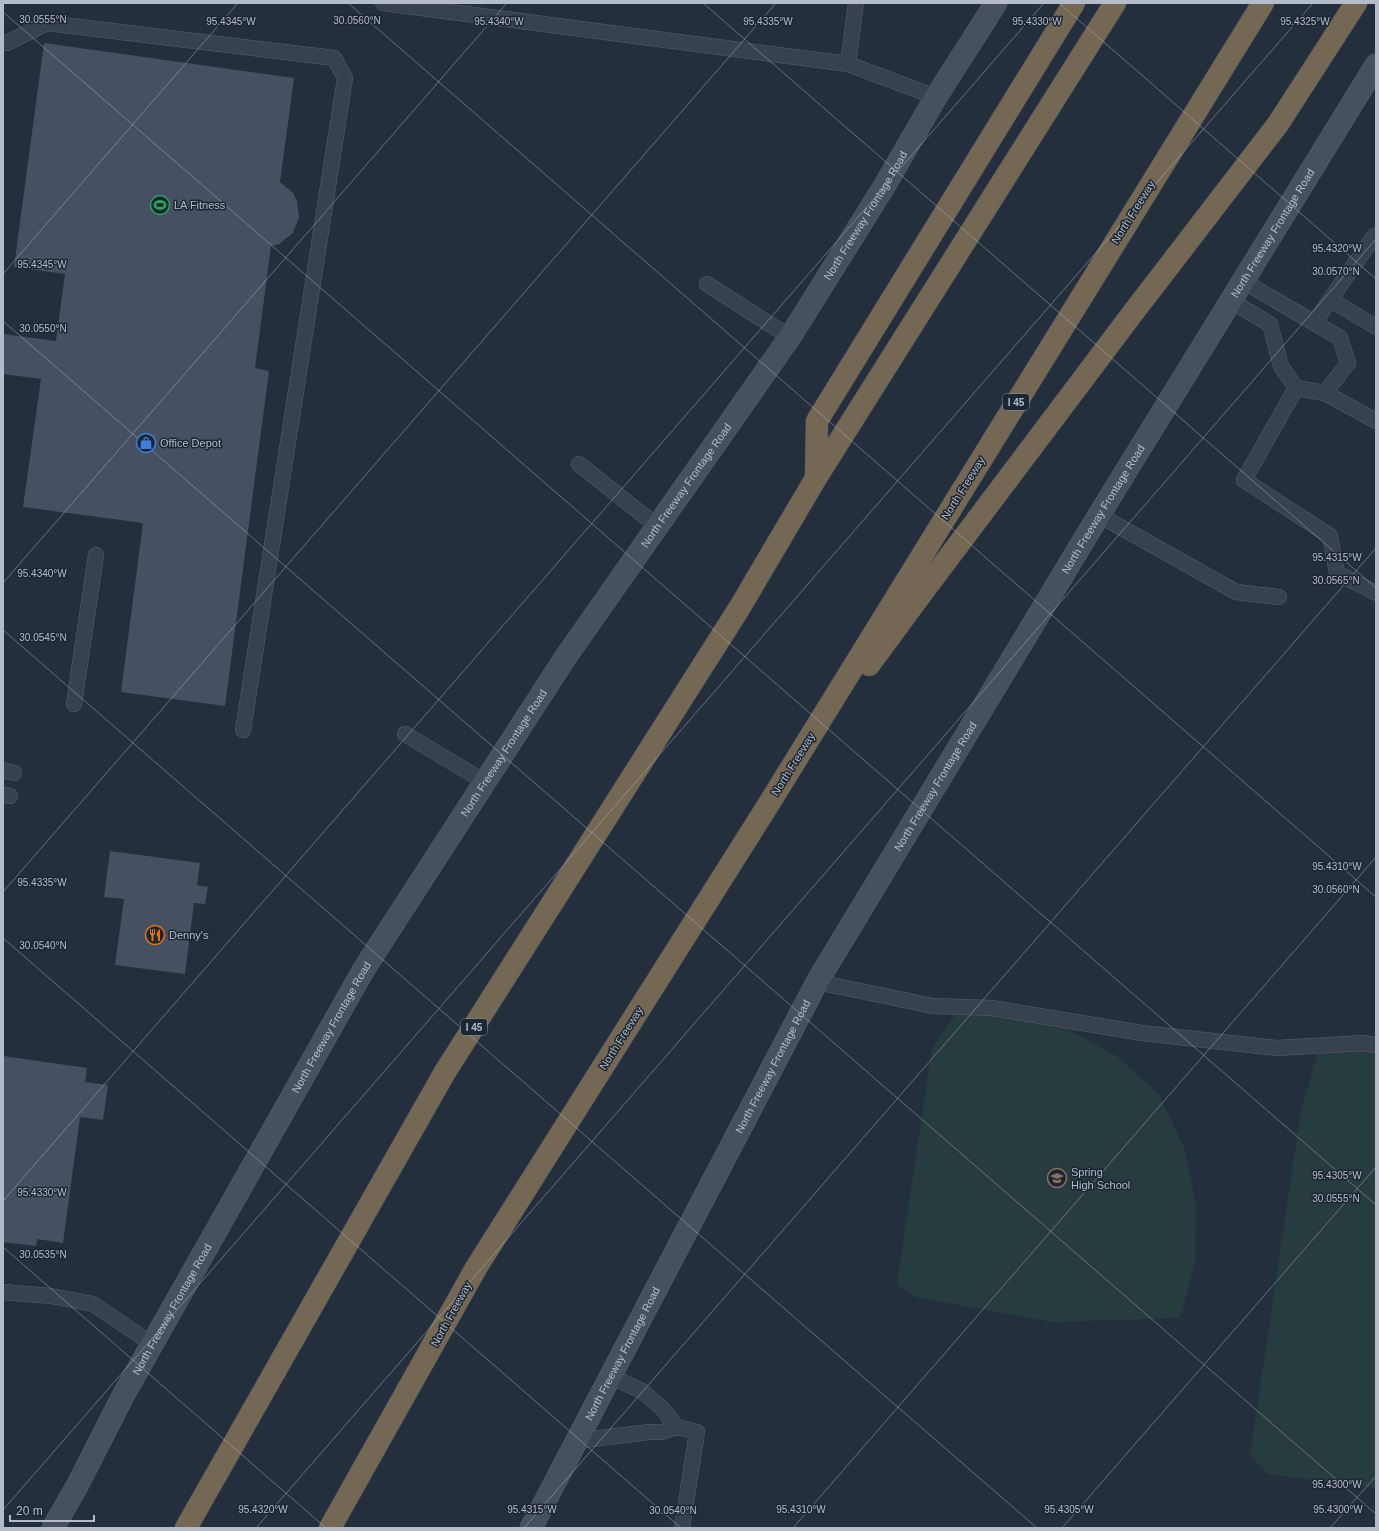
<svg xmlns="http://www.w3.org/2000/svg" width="1379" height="1531" viewBox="0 0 1379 1531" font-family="Helvetica,sans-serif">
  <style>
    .green { fill: #263c3f }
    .building { fill: #455162 }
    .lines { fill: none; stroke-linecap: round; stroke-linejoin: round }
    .service-casing { stroke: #565f6c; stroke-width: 16 }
    .secondary-casing { stroke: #565f6c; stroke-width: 23 }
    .motorway-casing { stroke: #434c59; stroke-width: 23 }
    .service { stroke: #38414e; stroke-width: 15 }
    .secondary { stroke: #465061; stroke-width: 22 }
    .motorway { stroke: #746855; stroke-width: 22 }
    .ticks { fill: none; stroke: #b4bcc9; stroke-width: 1; stroke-opacity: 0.45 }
    .labels { text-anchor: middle; stroke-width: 3; stroke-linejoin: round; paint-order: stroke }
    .shield { fill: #1d2633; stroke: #878f9c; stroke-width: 1 }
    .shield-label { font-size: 10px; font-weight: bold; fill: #b4bcc9 }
    .poi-label { font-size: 11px; fill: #b4bcc9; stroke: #1d2633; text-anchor: start }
    .street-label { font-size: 11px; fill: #b4bcc9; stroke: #1d2633 }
    .ticks-label { font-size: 10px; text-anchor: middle; fill: #b4bcc9; stroke: #1d2633; stroke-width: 3; stroke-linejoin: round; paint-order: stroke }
  </style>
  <rect width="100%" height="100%" fill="#242f3e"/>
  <path class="green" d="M955,1015L1012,1016L1067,1029L1117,1056L1159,1095L1184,1147L1196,1204L1195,1262L1180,1318L1053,1322L915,1297L897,1284L932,1049Z
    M1319,1048H1376V1488L1268,1474L1250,1455L1301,1111Z"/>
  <path class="building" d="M44,43L294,78L280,182L293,193L297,201L299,217L293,233L279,244L271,246L255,368L269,371L225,706L121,692L143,523L23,507L41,379L3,374V334L56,341L65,274L14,267Z
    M110,851L200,863L197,885L208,887L205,904L194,903L185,974L115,965L124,899L104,897Z
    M3,1056L87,1068L85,1082L108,1085L103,1120L80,1117L63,1243L37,1239L36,1246L3,1242Z"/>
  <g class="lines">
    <defs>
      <path id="service" d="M383,3L848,64
        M856,3L848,64L936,97
        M3,43H7L47,23L334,58L345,78L243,730
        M707,284L790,337
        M1331,300L1376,327
        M1231,301L1270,324L1281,366L1296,388L1325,393L1348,363L1340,338L1243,281
        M1314,323L1374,236
        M1296,388L1244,480L1330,536L1337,573L1376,593
        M1325,393L1376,421
        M579,464L658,527
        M1099,515L1236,592L1279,597
        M74,704L96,555
        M405,734L485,782
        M3,770L14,773
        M3,795L10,796
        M817,982L933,1006L992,1008L1142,1033L1277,1048L1363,1043L1376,1045
        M3,1292L51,1296L93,1304L152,1344
        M677,1427L697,1432L682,1528
        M576,1441L649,1432H662L677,1427L662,1408L642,1391L610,1376"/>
      <g id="secondary">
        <path id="s1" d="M53,1528L77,1486L124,1394L364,969L565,658L790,337L885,185L936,97L996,3"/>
        <path id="s2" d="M531,1528L817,982L1099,515L1376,65"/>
      </g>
      <path id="motorway" d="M816,477L817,421L1074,3
        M869,665L928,585L1129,318L1278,124L1356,3
        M186,1528L445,1072L740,607L816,478L1115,3
        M330,1528L476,1268L770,802L1263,3"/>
    </defs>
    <use href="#service" class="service-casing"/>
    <use href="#secondary" class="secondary-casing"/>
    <use href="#motorway" class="motorway-casing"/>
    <use href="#service" class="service"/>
    <use href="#secondary" class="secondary"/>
    <use href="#motorway" class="motorway"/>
  </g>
  <path class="ticks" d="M348,3L1376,897M703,3L1376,588M1059,3L1376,279M3,12L1376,1205M3,274L238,3M3,321L1376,1514M3,583L507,3M3,630L1037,1528M3,892L776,3M3,938L681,1528M3,1201L1044,3M3,1247L326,1528M3,1510L1313,3M256,1528L1376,239M524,1528L1376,548M793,1528L1376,857M1062,1528L1376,1167M1330,1528L1376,1476"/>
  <defs>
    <symbol id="stadium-ring" viewBox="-11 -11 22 22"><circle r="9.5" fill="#1d2633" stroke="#2e9e5b" stroke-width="1.5"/><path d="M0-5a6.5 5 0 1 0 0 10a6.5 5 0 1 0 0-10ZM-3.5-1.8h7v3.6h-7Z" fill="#2e9e5b"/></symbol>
    <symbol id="shop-ring" viewBox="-11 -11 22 22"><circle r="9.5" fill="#1d2633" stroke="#3f7fe0" stroke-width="1.5"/><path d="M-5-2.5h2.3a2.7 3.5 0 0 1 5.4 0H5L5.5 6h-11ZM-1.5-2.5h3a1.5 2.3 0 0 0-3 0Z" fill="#3f7fe0"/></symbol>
    <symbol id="restaurant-ring" viewBox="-11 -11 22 22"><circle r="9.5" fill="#1d2633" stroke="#e8710a" stroke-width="1.5"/><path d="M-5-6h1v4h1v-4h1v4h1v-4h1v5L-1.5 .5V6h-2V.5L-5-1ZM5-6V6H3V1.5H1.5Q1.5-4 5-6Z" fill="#e8710a"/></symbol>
    <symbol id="school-ring" viewBox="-11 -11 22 22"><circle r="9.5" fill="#1d2633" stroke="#8d6e63" stroke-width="1.5"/><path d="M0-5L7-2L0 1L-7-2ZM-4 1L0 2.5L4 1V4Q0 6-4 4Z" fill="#8d6e63"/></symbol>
  </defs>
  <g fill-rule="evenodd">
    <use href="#stadium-ring" x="149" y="194" width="22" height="22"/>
    <use href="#shop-ring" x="135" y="432" width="22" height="22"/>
    <use href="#restaurant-ring" x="144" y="924" width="22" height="22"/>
    <use href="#school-ring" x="1046" y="1167" width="22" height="22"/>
  </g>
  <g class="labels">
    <g class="shield">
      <rect x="1003" y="394" width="26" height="16" rx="3"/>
      <rect x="461" y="1019" width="26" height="16" rx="3"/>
    </g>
    <g class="shield-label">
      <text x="1016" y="406">I 45</text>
      <text x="474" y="1031">I 45</text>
    </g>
    <g class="poi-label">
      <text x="174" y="209">LA Fitness</text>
      <text x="160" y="447">Office Depot</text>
      <text x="169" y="939">Denny's</text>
      <text x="1071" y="1176">Spring<tspan x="1071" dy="13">High School</tspan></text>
    </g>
    <g class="street-label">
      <text transform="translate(1133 212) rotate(-58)" y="4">North Freeway</text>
      <text dy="4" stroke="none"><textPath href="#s1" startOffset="1545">North Freeway Frontage Road</textPath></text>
      <text dy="4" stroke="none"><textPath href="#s2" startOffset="1493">North Freeway Frontage Road</textPath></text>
      <text dy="4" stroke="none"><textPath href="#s1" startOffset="1221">North Freeway Frontage Road</textPath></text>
      <text transform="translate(963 488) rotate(-58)" y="4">North Freeway</text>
      <text dy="4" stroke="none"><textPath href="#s2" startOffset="1169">North Freeway Frontage Road</textPath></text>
      <text dy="4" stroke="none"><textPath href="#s1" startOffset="897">North Freeway Frontage Road</textPath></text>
      <text transform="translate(793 764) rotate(-58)" y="4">North Freeway</text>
      <text dy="4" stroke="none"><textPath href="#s2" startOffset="845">North Freeway Frontage Road</textPath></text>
      <text dy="4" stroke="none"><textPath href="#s1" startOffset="573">North Freeway Frontage Road</textPath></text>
      <text transform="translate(621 1038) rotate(-58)" y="4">North Freeway</text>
      <text dy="4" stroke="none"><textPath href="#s2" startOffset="521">North Freeway Frontage Road</textPath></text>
      <text dy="4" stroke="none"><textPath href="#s1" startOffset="249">North Freeway Frontage Road</textPath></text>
      <text transform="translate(451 1314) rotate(-61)" y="4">North Freeway</text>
      <text dy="4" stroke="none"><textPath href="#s2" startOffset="197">North Freeway Frontage Road</textPath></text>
    </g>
  </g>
  <g class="ticks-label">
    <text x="43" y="23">30.0555°N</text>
    <text x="357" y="24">30.0560°N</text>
    <text x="231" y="25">95.4345°W</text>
    <text x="499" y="25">95.4340°W</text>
    <text x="1037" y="25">95.4330°W</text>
    <text x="1305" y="25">95.4325°W</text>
    <text x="768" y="25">95.4335°W</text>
    <text x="1337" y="252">95.4320°W</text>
    <text x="42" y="268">95.4345°W</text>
    <text x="1336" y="275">30.0570°N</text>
    <text x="43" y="332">30.0550°N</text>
    <text x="1337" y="561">95.4315°W</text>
    <text x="42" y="577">95.4340°W</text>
    <text x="1336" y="584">30.0565°N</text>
    <text x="43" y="641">30.0545°N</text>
    <text x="1337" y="870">95.4310°W</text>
    <text x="42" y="886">95.4335°W</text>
    <text x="1336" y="893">30.0560°N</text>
    <text x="43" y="949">30.0540°N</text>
    <text x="1337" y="1179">95.4305°W</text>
    <text x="42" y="1196">95.4330°W</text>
    <text x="1336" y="1202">30.0555°N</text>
    <text x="43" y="1258">30.0535°N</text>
    <text x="1337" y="1488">95.4300°W</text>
    <text x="263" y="1513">95.4320°W</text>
    <text x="532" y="1513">95.4315°W</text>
    <text x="801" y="1513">95.4310°W</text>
    <text x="1069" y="1513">95.4305°W</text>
    <text x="1338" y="1513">95.4300°W</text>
    <text x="673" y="1514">30.0540°N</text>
  </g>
  <rect width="1379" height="1531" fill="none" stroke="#b4bcc9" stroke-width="8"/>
  <path d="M10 1515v6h84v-6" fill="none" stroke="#b4bcc9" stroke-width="2"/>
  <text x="16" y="1515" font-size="12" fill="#b4bcc9" stroke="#1d2633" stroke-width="3" paint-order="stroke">20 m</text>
</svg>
